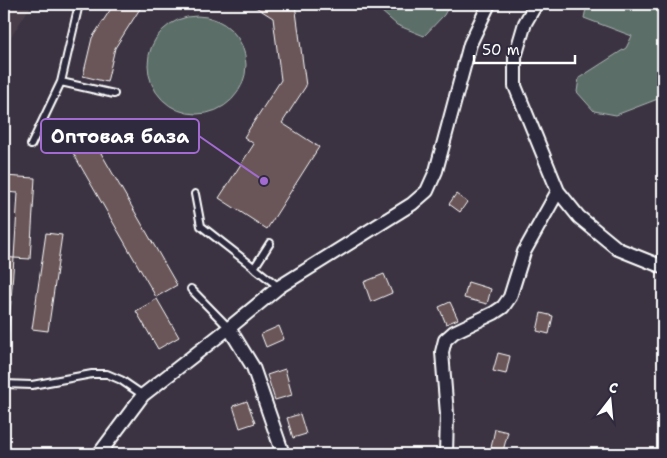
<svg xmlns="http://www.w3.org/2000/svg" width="667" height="458" viewBox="0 0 667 458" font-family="'Shantell Sans',sans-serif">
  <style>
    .built { fill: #493e49 }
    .green { fill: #5b6e67; stroke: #adb6b3 }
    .building { fill: #6b5758; stroke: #fff }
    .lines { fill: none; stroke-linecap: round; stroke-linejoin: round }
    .lane-casing { stroke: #fff; stroke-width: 10 }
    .street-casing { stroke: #fff; stroke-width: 16 }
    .lane { stroke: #2f2a3d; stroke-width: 6 }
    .street { stroke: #2f2a3d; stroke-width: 12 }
    .leader { fill: none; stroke: #a36bd2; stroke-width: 2 }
    .callout-dot { fill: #a36bd2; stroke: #2f2a3d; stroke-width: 2 }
    .callout { fill: #2f2a3d; stroke: #a36bd2; stroke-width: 2 }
    .callout-label { font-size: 19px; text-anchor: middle; font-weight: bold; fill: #fff }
  </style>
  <rect width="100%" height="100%" fill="#3b3342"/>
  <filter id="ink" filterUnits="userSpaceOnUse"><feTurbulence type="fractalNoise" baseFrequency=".02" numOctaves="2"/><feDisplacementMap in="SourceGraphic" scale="10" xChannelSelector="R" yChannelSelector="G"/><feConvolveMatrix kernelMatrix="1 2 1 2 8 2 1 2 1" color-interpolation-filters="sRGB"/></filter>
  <g filter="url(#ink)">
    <path class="built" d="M4,4H32L4,48Z"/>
    <path class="green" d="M373,4H450L444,15L424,36L397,25Z
      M587,4H663V97L616,115L594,111L577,92L579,78L626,48L632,36L584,18Z
      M148 65a49 49 0 1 1 98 0a49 49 0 1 1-98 0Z"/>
    <path class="building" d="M114,4H143L115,48L107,82L83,76L92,38Z
      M251,4H295L306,86L282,123L319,147L267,229L219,198L254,144L244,137L281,80L273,18Z
      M86,127L177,285L156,297L65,139Z
      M4,176L35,178L30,259L14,258L18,193L4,192Z
      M456,194L467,202L460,212L449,204Z
      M46,233L62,235L48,331L32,329Z
      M4,257L14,258L8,342H4Z
      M384,274L392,293L371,302L364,282Z
      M468,282L491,289L487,304L464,298Z
      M157,299L179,337L158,349L136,311Z
      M450,302L458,319L446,324L439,307Z
      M541,313L553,316L549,334L537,331Z
      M279,326L284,339L266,347L261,334Z
      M498,353L510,356L506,374L493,371Z
      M285,369L292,395L275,400L267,375Z
      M247,401L255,423L240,428L233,406Z
      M300,414L306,434L293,438L287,418Z
      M495,429L508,432L503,451L491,448Z"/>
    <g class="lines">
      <defs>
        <path id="lane" d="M79,4L61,82L114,94
          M31,145L61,82
          M195,194L201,226L279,287
          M254,268L270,243
          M191,289L229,328
          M4,384L32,385L92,374H107L121,380L143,395"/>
        <path id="street" d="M536,4L525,23L515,57V86L558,191L579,217L618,249L663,267
          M229,328L253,367L283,454
          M99,454L143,395L229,328L279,287L412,204L427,191L436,171L470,44L489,4
          M446,454L447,414L442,352L445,340L454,332L494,313L503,307L510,297L524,252L558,191"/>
      </defs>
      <use href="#lane" class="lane-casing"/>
      <use href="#street" class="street-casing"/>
      <use href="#lane" class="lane"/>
      <use href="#street" class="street"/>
    </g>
  </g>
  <path class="leader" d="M264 181L199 136"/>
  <circle class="callout-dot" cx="264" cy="181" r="5"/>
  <rect class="callout" x="41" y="119" width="158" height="34" rx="5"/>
  <g class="callout-label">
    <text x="120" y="143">Оптовая база</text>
  </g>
  <rect width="667" height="458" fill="none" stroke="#2f2a3d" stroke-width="20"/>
  <rect x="10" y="10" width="647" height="438" fill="none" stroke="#fff" stroke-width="2" filter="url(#ink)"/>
  <g transform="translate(610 400) rotate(16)" stroke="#2f2a3d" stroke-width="4" paint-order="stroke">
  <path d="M0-4L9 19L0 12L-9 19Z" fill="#ffffff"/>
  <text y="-8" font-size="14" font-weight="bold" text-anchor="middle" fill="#ffffff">С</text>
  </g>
  <path d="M474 55v8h101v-8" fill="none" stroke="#ffffff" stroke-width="2.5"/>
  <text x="482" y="55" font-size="15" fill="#ffffff" stroke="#2f2a3d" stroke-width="4" paint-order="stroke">50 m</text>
</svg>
